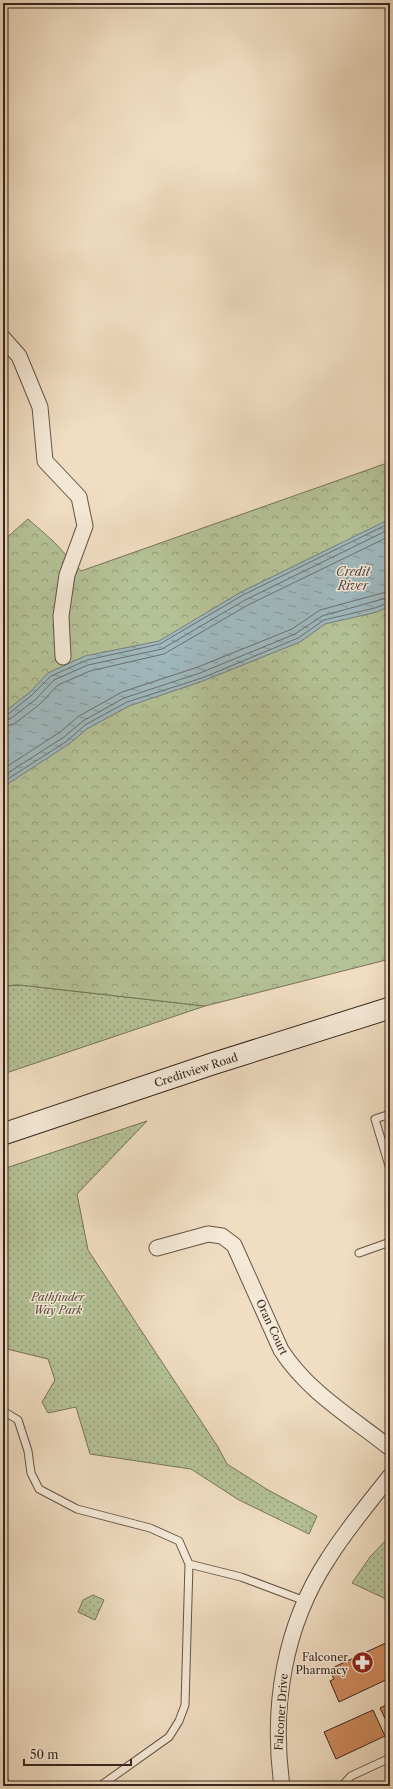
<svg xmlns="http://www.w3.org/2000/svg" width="393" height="1789" viewBox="0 0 393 1789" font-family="'Libre Caslon Text',serif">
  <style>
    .grass { fill: url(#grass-dots); stroke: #76745b }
    .forest { fill: url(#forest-crowns); stroke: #76745b }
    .water { fill: url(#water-ripples); stroke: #757e7e }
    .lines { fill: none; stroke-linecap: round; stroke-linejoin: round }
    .shore { stroke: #6a706e; stroke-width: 1 }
    .building { fill: #cf8b5f; stroke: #36261f }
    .lane-casing { stroke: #645448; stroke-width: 9 }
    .street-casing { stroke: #645448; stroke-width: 17 }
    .secondary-casing { stroke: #36261f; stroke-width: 23 }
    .lane { stroke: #f5e9d7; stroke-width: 7 }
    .street { stroke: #f5e9d7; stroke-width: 15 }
    .secondary { stroke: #f5e9d7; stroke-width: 21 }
    .labels { text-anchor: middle; stroke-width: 3; stroke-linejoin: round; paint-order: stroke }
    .street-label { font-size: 11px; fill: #36261f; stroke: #f5e9d7 }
    .park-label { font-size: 11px; font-style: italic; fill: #564d3d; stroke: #f5e9d7 }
    .poi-label { font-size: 11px; fill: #36261f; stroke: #f5e9d7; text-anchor: end }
    .water-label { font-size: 12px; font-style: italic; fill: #504b47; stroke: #f5e9d7 }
  </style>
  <defs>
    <pattern id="grass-dots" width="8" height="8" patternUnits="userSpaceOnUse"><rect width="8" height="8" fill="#b5c297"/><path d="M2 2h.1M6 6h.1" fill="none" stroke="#949d7b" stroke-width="1.8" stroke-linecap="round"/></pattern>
    <pattern id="forest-crowns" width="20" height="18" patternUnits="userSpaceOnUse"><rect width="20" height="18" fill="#b5c297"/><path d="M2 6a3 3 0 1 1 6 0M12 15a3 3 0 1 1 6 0" fill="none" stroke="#949d7b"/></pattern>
    <pattern id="water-ripples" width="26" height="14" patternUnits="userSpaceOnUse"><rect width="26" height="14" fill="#9fb9be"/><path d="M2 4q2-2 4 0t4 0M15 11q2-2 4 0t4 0" fill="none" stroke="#82969a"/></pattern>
  </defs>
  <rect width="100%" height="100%" fill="#f0ddc2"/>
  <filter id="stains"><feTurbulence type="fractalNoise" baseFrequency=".005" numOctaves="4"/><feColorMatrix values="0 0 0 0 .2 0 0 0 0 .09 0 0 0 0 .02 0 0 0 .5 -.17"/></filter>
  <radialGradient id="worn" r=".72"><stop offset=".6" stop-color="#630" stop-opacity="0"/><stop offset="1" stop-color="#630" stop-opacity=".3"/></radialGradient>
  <path class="grass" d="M20,985L205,1006L3,1074V986Z
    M147,1121L77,1194L88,1250L218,1447L227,1464L268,1490L317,1516L309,1534L239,1500L191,1469L90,1454L76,1407L48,1413L42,1402L55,1380L48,1359L3,1348V1169Z
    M387,1539L390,1540V1601L352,1583L370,1557Z
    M93,1595L104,1600L95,1620L78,1612L83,1600Z"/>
  <path class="forest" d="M390,462V959L205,1006L20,985L3,986V541L28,519L53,541L81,571Z"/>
  <path class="water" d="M390,519V606L377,612L325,624L300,642L203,681L129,706L87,729L69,744L3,787V713L30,692L48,673L85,656L159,641L241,592Z"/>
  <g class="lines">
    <path class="shore" d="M3,716L7,715L32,695L51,676L87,660L160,644L243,595L390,523
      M3,721L10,719L35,700L54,680L88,665L162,649L245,600L390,529
      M3,727L14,724L40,704L58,685L90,671L164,654L248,605L390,536
      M3,769L60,732L79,716L122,692L198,667L292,629L320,610L390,591
      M3,776L64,737L83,721L124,698L200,673L295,634L322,616L390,597
      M3,782L67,741L85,725L127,702L202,678L298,638L324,620L375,608L390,602"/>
  </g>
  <path class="building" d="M390,1641V1678L339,1702L330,1681L334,1679L332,1675L335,1674L332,1668Z
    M390,1703V1729L380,1708Z
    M373,1710L385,1736L336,1759L324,1732Z
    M390,1780V1786H377Z"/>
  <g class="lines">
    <defs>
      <path id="lane" d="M390,1114L375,1119L390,1169
        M359,1253L390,1242
        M3,1411L18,1420L28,1451L31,1473L39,1489L77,1509L150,1528L179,1541L189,1564L185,1705L179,1721L169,1737L100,1786
        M189,1564L241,1577L305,1601
        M3,1777L6,1786
        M342,1786L351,1776L390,1758"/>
      <path id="street" d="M3,338L19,356L40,407L45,461L79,497L85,526L67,575L61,616L63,657
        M157,1248L208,1234L222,1236L234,1245L281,1350C308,1392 351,1417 390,1448
        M282,1786C271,1707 284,1626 328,1559C346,1530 369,1503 390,1476"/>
      <path id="secondary" d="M3,1134L212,1064L390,1008"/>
    </defs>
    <use href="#lane" class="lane-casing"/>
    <use href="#street" class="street-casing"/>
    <use href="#secondary" class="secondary-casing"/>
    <use href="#lane" class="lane"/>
    <use href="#street" class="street"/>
    <use href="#secondary" class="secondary"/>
  </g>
  <defs>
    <symbol id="pharmacy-disc" viewBox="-11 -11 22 22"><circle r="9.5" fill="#8f2418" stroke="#f5e9d7"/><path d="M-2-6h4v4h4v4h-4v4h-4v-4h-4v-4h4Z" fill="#fff"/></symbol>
  </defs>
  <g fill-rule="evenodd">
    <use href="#pharmacy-disc" x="350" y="1650" width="25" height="25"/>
  </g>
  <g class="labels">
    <g class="street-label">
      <text transform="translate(196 1070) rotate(-18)" y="4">Creditview Road</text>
      <text transform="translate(272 1327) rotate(65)" y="4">Oran Court</text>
      <text transform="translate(281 1712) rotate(-86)" y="4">Falconer Drive</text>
    </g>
    <g class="park-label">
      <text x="58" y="1301">Pathfinder<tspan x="58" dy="13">Way Park</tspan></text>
    </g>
    <g class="poi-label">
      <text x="348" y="1661">Falconer<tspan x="348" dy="13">Pharmacy</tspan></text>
    </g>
    <g class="water-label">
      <text x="353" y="576">Credit<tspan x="353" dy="14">River</tspan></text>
    </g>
  </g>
  <rect width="393" height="1789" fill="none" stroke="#f0ddc2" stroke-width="16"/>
  <rect x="4" y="4" width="385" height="1781" fill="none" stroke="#36261f" stroke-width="2"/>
  <rect x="8" y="8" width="377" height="1773" fill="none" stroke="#36261f"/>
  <path d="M24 1759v6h107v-6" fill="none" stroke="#36261f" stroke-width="2"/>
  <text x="30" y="1759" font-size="12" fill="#36261f" stroke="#f5e9d7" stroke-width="3" paint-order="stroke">50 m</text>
  <rect width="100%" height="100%" filter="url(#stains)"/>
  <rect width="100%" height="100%" fill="url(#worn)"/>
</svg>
